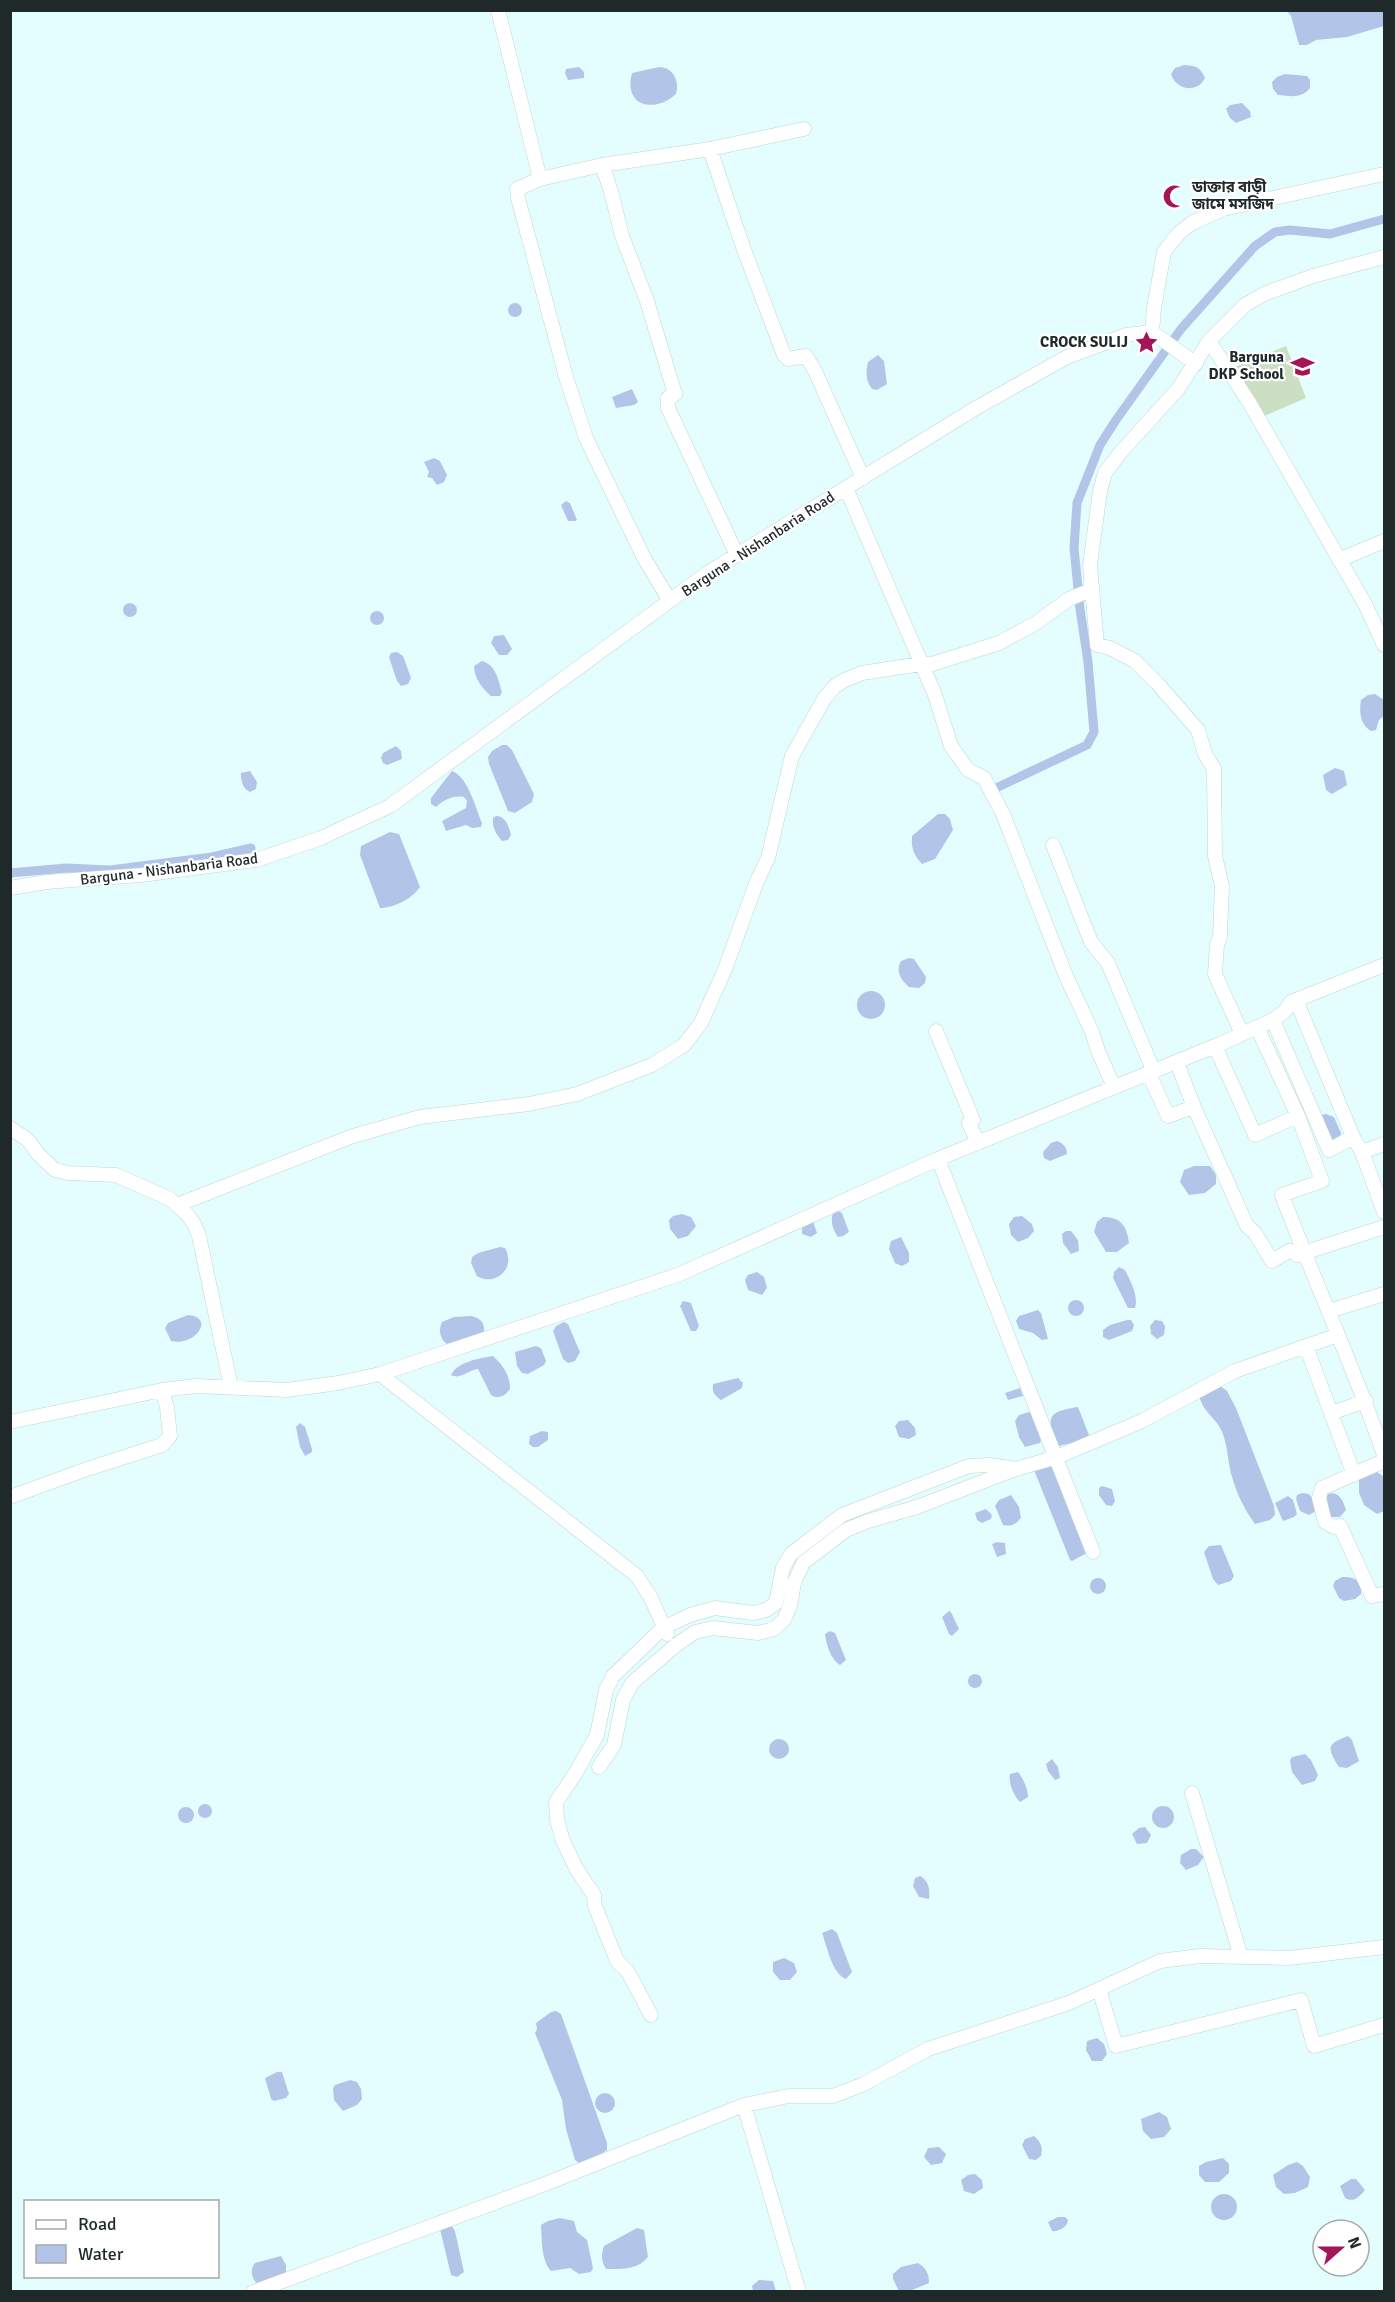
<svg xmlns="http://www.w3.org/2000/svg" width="1395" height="2302" viewBox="0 0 1395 2302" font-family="Signika,'Noto Sans Bengali',sans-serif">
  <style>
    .green { fill: #cbe0c2 }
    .water { fill: #b2c5e9 }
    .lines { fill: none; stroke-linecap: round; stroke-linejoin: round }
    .canal { stroke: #b2c5e9; stroke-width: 9 }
    .minor-casing { stroke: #bdd5d7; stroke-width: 15 }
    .minor { stroke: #fff; stroke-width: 14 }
    .labels { text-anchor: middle; stroke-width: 4.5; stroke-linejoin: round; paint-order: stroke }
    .poi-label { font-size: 15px; font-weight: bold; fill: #1f2929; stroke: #fff; text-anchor: end }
    .street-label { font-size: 15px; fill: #1f2929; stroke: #fff }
  </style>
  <rect width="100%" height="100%" fill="#e4feff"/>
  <path class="green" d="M1286,346L1306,398L1262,417L1235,367Z"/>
  <path class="water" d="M1287,11H1384V26L1347,37L1316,40L1307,45H1299L1291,16Z
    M1184,65C1195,66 1200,66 1205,78C1197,94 1176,90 1171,74L1175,68Z
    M579,67L584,72V78L568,80L565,73L566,69Z
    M659,67C673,67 680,81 676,94C654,114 623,106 632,73Z
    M1285,74L1307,76L1310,80V88C1301,99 1291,96 1278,95L1273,89L1272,82L1277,77Z
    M1242,103L1250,111L1251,117L1236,123L1230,118L1226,109L1230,105Z
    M508 310a7 7 0 1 1 14 0a7 7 0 1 1-14 0Z
    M878,355L884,361L887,384L877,390L872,389C865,380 866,372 868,362Z
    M632,389L638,402L634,405L616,408L612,397Z
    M434,458L440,461L447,475L444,482L437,485L432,478L427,477L429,472L424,462Z
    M566,501L570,503L577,520L575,521H568L561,505Z
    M123 610a7 7 0 1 1 14 0a7 7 0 1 1-14 0Z
    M370 618a7 7 0 1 1 14 0a7 7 0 1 1-14 0Z
    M504,635L512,649L507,655H499L491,643L494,636Z
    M397,652L403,656L411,678L408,684L401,686L397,681L389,657L391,653Z
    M482,661C496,665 498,679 502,692L500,696H491C482,688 474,678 474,666Z
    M1375,694L1384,700V716L1379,720L1376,730L1371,731C1360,724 1359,712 1361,700L1368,695Z
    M502,745H507L512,750L534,794L532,802L515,813L508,811L489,764L488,757L492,751Z
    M396,746L401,751L402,759L387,765L383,763L381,758L383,753Z
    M1335,768L1344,771L1347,785L1332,794L1326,790L1323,775Z
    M250,771L257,782L256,789L250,792C242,788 241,781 241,773Z
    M452,771C469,778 475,807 482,823L481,827L472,828L466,825L446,831L442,821L466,808L467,801L464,797C453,795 444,800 436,807L431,804V798Z
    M938,814H945L950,819L953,830L935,859L922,864C914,855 911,849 912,836Z
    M496,816C506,816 509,827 511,835L508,840L502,841C496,834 492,827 493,818Z
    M390,832L399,834L420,887C412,899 394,908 380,908L360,855L361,846Z
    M909,958L914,959L926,977L925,983L919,988L909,987C901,980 895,971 901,961Z
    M857 1005a14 14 0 1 1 28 0a14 14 0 1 1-28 0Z
    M1326,1114L1334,1117L1341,1133L1340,1138L1332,1142L1320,1122L1322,1115Z
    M1057,1141C1063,1143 1067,1147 1067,1154L1050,1161L1044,1158L1043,1152L1051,1143Z
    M1194,1166H1210L1216,1175V1184L1205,1193L1189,1195L1180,1182L1184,1170Z
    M838,1211L842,1213L849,1232L843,1236L838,1237C833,1230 830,1221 833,1213Z
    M682,1214L691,1217L696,1226L688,1236L678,1239L670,1229L669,1220L673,1216Z
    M1022,1216L1032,1224L1034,1231L1028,1238L1018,1242L1011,1235L1009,1224L1014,1217Z
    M1103,1217C1121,1217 1127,1226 1129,1243L1117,1252H1106L1094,1232L1097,1222Z
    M813,1221L817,1233L811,1237L802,1234V1228Z
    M1066,1231H1071L1078,1240L1079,1251L1071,1254L1063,1243L1062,1234Z
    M901,1237L909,1253V1262L902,1266L895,1263L889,1249L891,1241Z
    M500,1247L505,1248C517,1269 494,1287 477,1276L471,1263L472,1257L478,1253Z
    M1119,1267L1125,1270C1130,1280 1139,1296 1135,1308H1128L1113,1278L1114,1272Z
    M757,1272L764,1277L767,1288L762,1295L748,1290L745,1280L748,1275Z
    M1068 1308a8 8 0 1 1 16 0a8 8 0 1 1-16 0Z
    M683,1301L691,1303L699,1326L696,1331H691L680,1306Z
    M1038,1310L1041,1313L1048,1339L1042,1340L1033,1333L1019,1329L1016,1321L1019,1316Z
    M188,1315C216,1317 195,1347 171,1341L165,1328L168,1323Z
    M471,1316C480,1318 485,1322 484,1332L481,1335L447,1344C440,1339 438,1330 442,1322L454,1317Z
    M1127,1320H1131L1134,1325L1132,1331L1109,1340L1103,1337V1330L1110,1325Z
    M1155,1320L1162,1321L1165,1326L1164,1335L1157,1339L1151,1334L1150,1326Z
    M564,1322L568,1324L580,1352L575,1361L568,1363L563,1359L553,1331L556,1326Z
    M536,1346L541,1348L546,1361L544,1365L528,1374L522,1373L517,1366L515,1352Z
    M493,1356C503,1365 510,1375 510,1389C506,1395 498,1400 491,1395L478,1369C468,1370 461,1380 451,1375C457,1362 480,1358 493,1356Z
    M738,1378L743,1383L742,1388L721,1400C714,1395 712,1392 713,1384Z
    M1219,1385L1227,1391L1236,1408L1274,1506L1275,1515L1270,1520L1255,1524C1244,1509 1237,1494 1232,1477C1227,1461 1228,1440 1219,1426C1210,1413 1203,1411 1199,1395Z
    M1020,1388L1023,1396L1008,1400L1005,1393Z
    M1078,1407L1089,1435L1083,1440L1059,1446L1055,1443C1047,1415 1048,1412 1078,1407Z
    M1029,1412L1034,1416L1042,1436L1040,1443L1025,1447L1019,1437L1015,1421L1019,1415Z
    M908,1420L915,1428L916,1435L909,1439L899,1437L895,1426L899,1421Z
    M300,1423L305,1427L312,1449V1452L305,1456L300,1447L296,1427Z
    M542,1431L548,1432V1440L538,1447H533L529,1444L530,1436Z
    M1054,1462L1089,1552L1072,1561L1070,1560L1034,1470Z
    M1376,1471L1384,1477V1511L1377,1514L1364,1505L1359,1493V1476Z
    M1102,1486L1112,1489L1115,1501L1112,1506L1106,1505L1099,1495V1488Z
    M1302,1493L1309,1494L1315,1502L1316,1511L1309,1515L1300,1511L1296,1499L1297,1495Z
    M1332,1493C1341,1494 1343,1502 1346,1510L1340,1517H1330L1325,1509V1495Z
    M1011,1495L1019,1507L1021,1518C1016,1524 1011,1527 1003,1525L995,1506L999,1500Z
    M1288,1496L1293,1500L1297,1514L1294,1517L1283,1521L1275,1503Z
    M986,1509L992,1515L991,1519L982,1523L977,1520L975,1513Z
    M997,1542L1005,1543L1006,1554L997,1557L992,1544Z
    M1221,1545L1234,1576L1231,1581L1218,1585L1213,1579L1204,1552L1209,1546Z
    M1342,1577C1355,1577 1363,1580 1361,1594L1355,1599L1344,1601L1339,1598L1333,1586L1335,1581Z
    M1090 1586a8 8 0 1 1 16 0a8 8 0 1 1-16 0Z
    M949,1611L951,1612L959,1629L952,1636L949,1634L942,1617Z
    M830,1631L835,1633L846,1660L840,1665C831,1660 826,1644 825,1634Z
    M968 1681a7 7 0 1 1 14 0a7 7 0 1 1-14 0Z
    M1348,1736L1352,1740L1359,1761L1347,1768L1339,1767C1327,1748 1326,1744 1348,1736Z
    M769 1749a10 10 0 1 1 20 0a10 10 0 1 1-20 0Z
    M1305,1754L1311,1760L1318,1775L1315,1781L1302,1785L1292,1772L1290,1760L1292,1757Z
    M1052,1759L1058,1767L1060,1778L1055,1780L1048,1771L1046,1764Z
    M1018,1772C1023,1778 1028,1789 1028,1797L1020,1802C1014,1796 1008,1783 1010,1774Z
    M198 1811a7 7 0 1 1 14 0a7 7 0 1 1-14 0Z
    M1152 1817a11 11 0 1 1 22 0a11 11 0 1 1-22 0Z
    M178 1815a8 8 0 1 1 16 0a8 8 0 1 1-16 0Z
    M1145,1827L1151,1835L1147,1843L1137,1844L1132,1834L1139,1828Z
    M1191,1849H1196L1204,1857L1198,1865L1186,1870L1180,1863L1181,1855Z
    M920,1876C929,1881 930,1889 929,1899L919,1897L913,1886L915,1878Z
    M832,1929L837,1933L852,1972L846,1979C832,1974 827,1946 822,1933Z
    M784,1958L794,1963L797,1972L790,1980H780L773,1972V1962Z
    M556,2011L561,2014L607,2143V2150C598,2157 590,2161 580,2164L575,2160L566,2129L562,2100L535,2033L537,2029L536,2023L551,2012Z
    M1097,2038L1104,2044L1107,2054L1102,2061H1092L1086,2050L1087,2041Z
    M277,2072H282L289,2094L286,2098L274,2101L271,2099L265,2078Z
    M350,2080L357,2082L361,2089L362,2099L357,2105L343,2111L334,2100L333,2088L335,2085Z
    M595 2103a10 10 0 1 1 20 0a10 10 0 1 1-20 0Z
    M1159,2112L1167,2117L1171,2129L1164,2137L1151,2139L1143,2131L1141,2119Z
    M1034,2136C1041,2142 1043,2147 1041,2156L1036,2160L1029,2159L1022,2145L1025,2139Z
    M939,2147L946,2154L942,2163L931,2165L924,2157L928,2148Z
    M1223,2158L1229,2164V2173L1219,2182H1205L1199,2175V2166L1206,2162Z
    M1297,2162L1303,2166L1310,2177L1308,2187L1295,2193L1284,2194L1276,2187L1273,2175L1288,2165Z
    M975,2174L982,2180L983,2188L974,2194L964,2191L961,2180L968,2175Z
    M1351,2179H1356L1365,2190C1359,2197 1354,2203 1345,2198L1340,2186Z
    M1211 2207a13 13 0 1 1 26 0a13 13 0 1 1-26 0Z
    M1058,2217H1065L1068,2220C1068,2227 1058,2232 1052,2231L1048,2222Z
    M560,2218L574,2221L577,2232L587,2240L593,2268L591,2272L579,2274L570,2268L551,2271C541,2260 542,2240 541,2225L548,2221Z
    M451,2225L455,2231L464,2272L457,2277L451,2275L440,2229Z
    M637,2228L644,2230L648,2257C638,2270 621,2269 606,2269C601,2261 601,2255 604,2246Z
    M281,2256L286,2265V2273L258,2285C252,2279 249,2270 255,2263Z
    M918,2263C926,2268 929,2273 929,2283L910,2291H899L893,2279V2274L901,2267Z
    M759,2280L773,2281L776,2291H753L752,2286Z"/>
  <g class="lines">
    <path class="canal" d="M996,788L1087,745L1094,732L1088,662L1080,609L1074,548L1077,503L1100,445L1116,420L1181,329L1255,246L1275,232L1290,230L1330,234L1384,219
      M10,873L66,868L110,870L212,857L251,848"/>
    <defs>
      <path id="minor" d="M498,10L540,179L517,189L518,198L566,377L586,438L644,558L670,601
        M710,149L743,247L784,355L788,359L806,356L815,371L863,478
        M602,165L611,191L622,236L647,301L675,394L668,398V408L737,555
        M540,179L602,165L710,149L804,129
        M1152,332L1196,364
        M1209,341L1249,402L1365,604L1384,645
        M846,488L935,695L951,746L968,770L984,778L1003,814L1066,976L1092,1032L1098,1051L1114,1087
        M1339,560L1384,541
        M1053,845L1091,942L1108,963L1154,1072
        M10,888L46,882L141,875L256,860L321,838L390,806L709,572L976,408L1067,357L1126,335L1152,332L1154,308L1164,252L1178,234L1192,223L1223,209L1384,174
        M1296,1000L1353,1137L1362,1152L1384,1212
        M1273,1020L1329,1150L1353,1137
        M1257,1027L1298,1116
        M936,1031L973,1120L969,1123L978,1143
        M1242,1034L1215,974L1217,945L1220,936L1222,886L1215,856L1214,769L1205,754L1198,730L1157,683L1135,661L1110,648L1097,645L1090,565L1100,491L1105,473L1120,453L1178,389L1209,341L1245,305L1264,294L1313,276L1384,257
        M1215,1046L1255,1135L1298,1116L1322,1181L1282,1195C1315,1283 1354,1367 1384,1455
        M1177,1063L1194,1107L1247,1226L1255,1233L1272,1261L1289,1251L1295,1252L1297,1255L1384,1227
        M1149,1074L1168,1116L1194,1107
        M10,1128L28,1140L38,1154L55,1170L68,1173L116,1175L170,1199L187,1214L194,1224L199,1236L231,1387
        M1362,1152L1384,1144
        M938,1159L1093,1552
        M177,1205L353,1136L420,1117L529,1104L577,1094L652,1065L684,1045L701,1023L725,969L757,881L768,858L792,756L824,699L835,686L845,680L862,673L921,664H932L999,643L1036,623L1069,599L1091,590V583
        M1329,1311L1384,1294
        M1306,1346L1331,1413
        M380,1374L637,1576L651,1598L667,1634
        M10,1422L162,1390L196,1386L287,1390L338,1383L380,1374L680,1274L938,1159L1220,1044L1273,1020L1284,1012L1291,1002L1384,965
        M1384,1461L1322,1488L1319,1498L1325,1522L1334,1527L1340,1526L1372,1596L1384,1594
        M1354,1475L1331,1413L1366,1401
        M10,1497L87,1469L162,1445L170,1436L167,1407L162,1390
        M599,1767L614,1745L623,1700L632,1683L676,1645L695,1632L713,1628L758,1633L774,1629L784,1620L790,1606L794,1583L803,1563L846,1530L868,1521L917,1507L1013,1470
        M1192,1793L1241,1957
        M1099,1989L1116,2046L1301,2000L1314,2046L1384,2025
        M651,2015L628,1972L617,1961L595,1906L594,1895L577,1870L563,1841L557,1820L556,1802L575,1774L597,1735L606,1690L613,1676L663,1628L690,1615L715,1608L753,1613L766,1610L776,1603L783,1568L791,1554L842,1515L969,1466L990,1465L1016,1469L1057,1457L1142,1421L1235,1371L1338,1335
        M744,2105L799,2292
        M253,2292L545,2184L744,2105L789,2096H833L864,2084L928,2049L1069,2003L1160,1961L1200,1956L1289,1958L1384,1947"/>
    </defs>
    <use href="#minor" class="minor-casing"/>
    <use href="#minor" class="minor"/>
  </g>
  <defs>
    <symbol id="mosque-bare" viewBox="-9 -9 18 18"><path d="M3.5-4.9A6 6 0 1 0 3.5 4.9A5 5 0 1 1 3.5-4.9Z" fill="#a41558" stroke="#fff" stroke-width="2.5" paint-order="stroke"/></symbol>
    <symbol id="sight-bare" viewBox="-9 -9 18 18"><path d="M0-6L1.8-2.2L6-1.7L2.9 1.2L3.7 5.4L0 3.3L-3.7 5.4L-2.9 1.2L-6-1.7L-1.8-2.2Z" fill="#a41558" stroke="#fff" stroke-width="2.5" paint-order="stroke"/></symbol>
    <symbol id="school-bare" viewBox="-9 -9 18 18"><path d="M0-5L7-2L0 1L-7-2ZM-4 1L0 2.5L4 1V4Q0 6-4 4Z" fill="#a41558" stroke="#fff" stroke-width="2.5" paint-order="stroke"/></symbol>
  </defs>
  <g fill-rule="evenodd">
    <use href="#mosque-bare" x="1158" y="180" width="33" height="33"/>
    <use href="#sight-bare" x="1130" y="326" width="33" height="33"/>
    <use href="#school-bare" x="1286" y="350" width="33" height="33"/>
  </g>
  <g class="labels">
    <g class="poi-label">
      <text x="1192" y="192" text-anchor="start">ডাক্তার বাড়ী<tspan x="1192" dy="17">জামে মসজিদ</tspan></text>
      <text x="1128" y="347">CROCK SULIJ</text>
      <text x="1284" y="362">Barguna<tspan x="1284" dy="17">DKP School</tspan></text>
    </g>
    <g class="street-label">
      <text transform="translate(758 544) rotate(-33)" y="5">Barguna - Nishanbaria Road</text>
      <text transform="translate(169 869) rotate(-7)" y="5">Barguna - Nishanbaria Road</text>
    </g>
  </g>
  <rect width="1395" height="2302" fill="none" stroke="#1f2929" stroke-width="24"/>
  <rect x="24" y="2200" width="195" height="78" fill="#ffffff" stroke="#a5a9a9" stroke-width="1.5"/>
  <rect x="36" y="2220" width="30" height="9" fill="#ffffff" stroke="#a5a9a9" stroke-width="1.5"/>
  <text x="78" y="2230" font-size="18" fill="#1f2929">Road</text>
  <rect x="36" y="2245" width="30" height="18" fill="#b2c5e9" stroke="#a5a9a9" stroke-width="1.5"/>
  <text x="78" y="2260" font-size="18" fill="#1f2929">Water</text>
  <g transform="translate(1341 2248) rotate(69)"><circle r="28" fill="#ffffff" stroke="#a5a9a9" stroke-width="1.5"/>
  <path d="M0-4.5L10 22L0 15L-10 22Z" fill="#a41558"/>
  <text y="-9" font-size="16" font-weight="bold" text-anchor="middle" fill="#1f2929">N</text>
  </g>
</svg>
